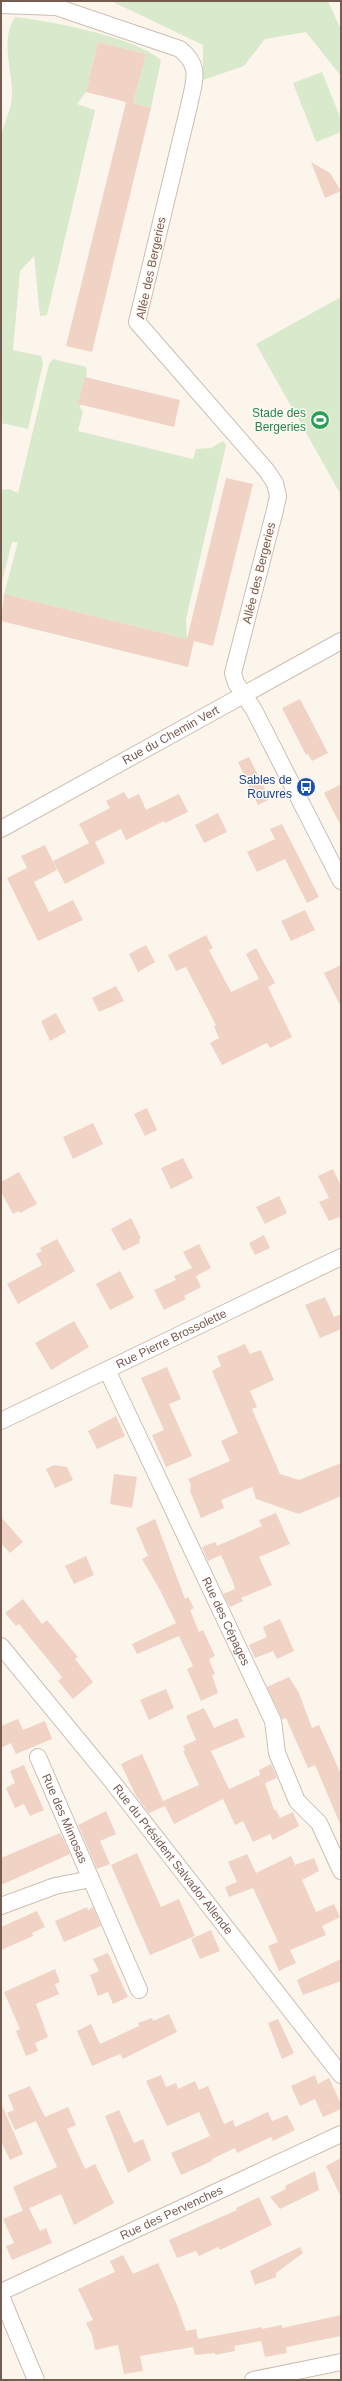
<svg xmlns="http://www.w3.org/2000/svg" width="342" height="2381" viewBox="0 0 342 2381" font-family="Arial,sans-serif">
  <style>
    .green { fill: #d9e9cb }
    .building { fill: #f0d3c5 }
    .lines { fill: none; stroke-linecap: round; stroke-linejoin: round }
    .minor-casing { stroke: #cebdb2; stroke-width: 18 }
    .minor { stroke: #fff; stroke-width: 16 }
    .labels { text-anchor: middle; stroke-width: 3; stroke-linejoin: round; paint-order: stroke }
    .street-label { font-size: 12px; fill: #765b50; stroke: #fef9f3 }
    .leisure-label { font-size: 12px; fill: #27864d; stroke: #fef9f3; text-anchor: end }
    .transit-label { font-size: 12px; fill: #164399; stroke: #fef9f3; text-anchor: end }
  </style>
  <rect width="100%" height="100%" fill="#fcf5ec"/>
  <path class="green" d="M111,1H328L341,30V76L306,32L265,39L244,66L203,80V45Z
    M15,17C54,22 132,36 161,60L151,108L133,103L146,54L98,42L86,92L77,104L95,110L47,315L40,316L34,256L20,271L13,350L41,356L43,364L28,429L1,423V135C4,123 13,106 12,93C12,67 0,41 15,17Z
    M322,72L341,119V132L316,142L293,83Z
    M341,297V495L256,344Z
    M53,359L86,367L87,373L80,408L83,411L78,431L193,459L196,449L211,448L223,441L226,445L186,619L187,639L4,594L18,542H12L1,586V490L9,489L18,493L49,364Z"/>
  <path class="building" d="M98,42L146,54L133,103L151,108L92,352L66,346L126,102L86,92Z
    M311,162L330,173L341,191L325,198Z
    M85,377L180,400L174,427L78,404Z
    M226,478L253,484L213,646L194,641L188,667L1,621L4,594L187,639Z
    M300,699L328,753L312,761L308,754L306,755L282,708Z
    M249,757L270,799L258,805L238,762Z
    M341,784V826L324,793Z
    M124,792L128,799L139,794L146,810L179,794L188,812L165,823L164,821L126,840L121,829L95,842L105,863L65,884L53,861L89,843L79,824L110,808L106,801Z
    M218,813L227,832L204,843L195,825Z
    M282,824L319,897L307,903L285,859L257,872L247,852L275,839L270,829Z
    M45,845L57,870L34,882L49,912L73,900L83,920L38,941L7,878L27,868L21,856Z
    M305,910L315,930L291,941L281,921Z
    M206,935L213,948L209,950L231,992L259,979L246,954L256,948L275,983L268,987L292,1037L270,1048L267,1043L222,1065L210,1043L219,1038L214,1026L216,1025L186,967L176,971L168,955Z
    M146,945L155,962L138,972L129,954Z
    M341,965V1007L324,973Z
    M116,986L124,1001L99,1012L92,998Z
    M56,1013L66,1032L50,1041L41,1021Z
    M147,1108L157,1130L145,1136L134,1114Z
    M93,1123L103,1144L73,1159L63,1137Z
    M183,1158L193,1178L171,1189L161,1168Z
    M333,1169L341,1186V1221L339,1217L329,1221L319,1202L329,1198L318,1176Z
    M19,1172L37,1204L20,1213L19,1211L13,1214L1,1192V1182Z
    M279,1196L287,1213L265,1224L256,1207Z
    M131,1218L141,1238L139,1240L140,1243L123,1251L111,1229Z
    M264,1235L270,1248L255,1255L249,1243Z
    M57,1239L75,1271L18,1304L7,1284L42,1265L36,1254L42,1251L40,1248Z
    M199,1244L211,1268L196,1276L201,1287L184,1296L186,1299L164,1310L154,1290L176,1280L174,1276L192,1268L183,1252Z
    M120,1271L134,1298L110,1310L96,1284Z
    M325,1297L334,1317L341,1314V1329L320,1338L305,1305Z
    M74,1321L89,1347L51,1370L35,1343Z
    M245,1344L250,1354L261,1350L274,1380L250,1391L257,1407L252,1409L280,1474L299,1480L341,1463V1496L299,1514L256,1499L252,1487L221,1500L224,1508L201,1518L190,1491L191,1485L188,1479L230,1461L221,1441L238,1433L212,1371L221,1366L217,1356Z
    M167,1367L181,1399L169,1404L192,1456L166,1467L152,1435L164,1430L141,1378Z
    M116,1416L125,1436L97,1449L88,1431Z
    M54,1465L67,1467L73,1480L55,1488L46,1469Z
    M114,1474L137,1477L132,1508L110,1504Z
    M276,1513L290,1544L259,1557L272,1585L241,1598L243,1601L230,1607L223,1594L235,1589L233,1582L221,1555L208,1561L202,1547L215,1542L217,1546L262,1526L259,1520Z
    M1,1517L23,1542L10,1553L1,1543Z
    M155,1519L185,1599L188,1597L194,1608L190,1610L199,1632L203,1630L215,1656L209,1659L215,1674L212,1675L218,1693L201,1701L187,1669L193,1666L179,1636L137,1654L132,1644L176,1623L160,1590L142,1559L148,1556L136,1528Z
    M86,1556L94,1575L74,1584L65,1566Z
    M23,1599L42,1624L47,1620L78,1657L75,1659L93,1682L73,1699L58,1681L62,1677L19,1624L16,1626L5,1613Z
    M280,1619L294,1651L277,1659L273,1651L255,1658L249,1645L267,1637L263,1627Z
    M289,1677L299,1693L312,1728L319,1725L341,1774V1826L315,1765L308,1768L286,1718L282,1719L267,1687Z
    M166,1689L174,1708L149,1720L140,1700Z
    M204,1708L214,1728L237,1718L245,1737L211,1751L229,1789L260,1775L259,1770L271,1764L277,1778L265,1783L274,1810H276L280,1818L293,1812L299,1826L273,1840L270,1834L253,1842L243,1821L235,1825L223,1799L174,1824L165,1806L149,1813L136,1796L121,1764L142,1754L163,1801L199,1785L183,1751L185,1750L183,1746L196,1740L186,1716Z
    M18,1719L23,1730L45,1721L52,1739L16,1754L11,1743L1,1748V1726Z
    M24,1765L44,1810L30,1816L24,1804L15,1808L6,1788L15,1783L10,1771Z
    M106,1811L116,1834L100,1841L110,1864L97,1869L78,1825Z
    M60,1833L70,1854L1,1885V1858Z
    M137,1853L161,1907L179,1899L195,1936L150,1955L111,1865Z
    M247,1854L256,1873L291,1856L295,1865L314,1858L319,1871L302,1880L316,1912L334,1904L340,1917L322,1926L326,1935L290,1950L296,1963L279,1971L268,1946L278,1942L253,1888L229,1897L225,1887L237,1882L228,1862Z
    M87,1907L88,1910L93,1907L101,1926L64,1942L55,1921Z
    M37,1911L45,1927L32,1933L33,1936L1,1950V1927Z
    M211,1930L220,1951L200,1959L191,1939Z
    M108,1953L128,1997L113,2004L108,1992L98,1996L90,1975L99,1971L93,1959Z
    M341,1959V1981L303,1995L297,1980Z
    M55,1969L60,1982L55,1984L59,1994L36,2004L48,2037L35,2043L38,2051L26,2056L16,2031L20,2029L4,1992Z
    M169,2014L177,2032L123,2059L120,2054L92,2066L77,2031L91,2024L100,2044L139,2026L138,2023L152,2018L153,2021Z
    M278,2019L294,2053L282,2059L268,2023Z
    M161,2075L166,2087L176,2083L178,2089L195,2081L199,2090L208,2086L224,2124L233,2120L235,2127L268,2112L272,2121L287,2115L295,2130L273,2141L271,2137L237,2153L235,2148L212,2159V2161L181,2175L171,2153L210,2136L199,2112L167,2126L146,2081Z
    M315,2075L318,2084L329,2078L341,2104V2109L323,2117L315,2099L300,2106L291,2086Z
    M30,2086L45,2117L68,2107L76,2125L67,2129L85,2169L95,2164L114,2203L74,2225L61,2194L23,2211L13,2187L57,2167L36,2121L15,2130L7,2113L14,2110L8,2095Z
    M1,2103L23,2154L10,2160L1,2141Z
    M119,2110L134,2143L143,2139L151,2160L128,2173L105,2116Z
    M341,2158V2197L326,2166Z
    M315,2171L319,2190L280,2209L270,2197L286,2189L285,2186Z
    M259,2197L272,2225L220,2250L218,2247L199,2256L196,2251L177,2258L169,2240L237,2210L236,2208Z
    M29,2208L40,2231L46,2228L52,2243L12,2260L6,2246L14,2243L3,2219Z
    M300,2247L303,2253L276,2273V2277L255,2285L250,2271Z
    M123,2255L133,2274L158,2263L177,2305L186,2331L196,2329L198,2339L262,2327V2329L282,2325V2328L341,2315V2336L286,2347L287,2353L265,2357L261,2341L234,2346L235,2351L215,2355V2353L195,2355L193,2347L140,2356L143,2371L124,2374L118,2345L95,2350L92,2335L86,2323L93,2320L78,2289L115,2272L110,2261Z"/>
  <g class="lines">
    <defs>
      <g id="minor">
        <path d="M1,5L56,7L180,49C202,67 194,81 189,106L137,322L267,471L275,483L278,496L275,510L233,673L236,683L254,710L341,881"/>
        <path id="s1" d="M1,829L341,641"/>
        <path id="s2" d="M107,1370L273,1721L277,1753L297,1801L319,1823L341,1871"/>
        <path id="s3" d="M1,1421L341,1257"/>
        <path id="s4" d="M1,1646L111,1780L341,2075"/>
        <path id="s5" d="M38,1757L139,1990"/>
        <path d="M1,1906L55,1886L91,1879"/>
        <path id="s6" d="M1,2292L341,2134"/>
        <path d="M1,2296L36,2380"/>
        <path d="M253,2380L341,2362"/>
      </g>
    </defs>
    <use href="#minor" class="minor-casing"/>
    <use href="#minor" class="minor"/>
  </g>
  <defs>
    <symbol id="stadium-disc" viewBox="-11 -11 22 22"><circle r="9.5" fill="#2e9e5b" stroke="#fef9f3"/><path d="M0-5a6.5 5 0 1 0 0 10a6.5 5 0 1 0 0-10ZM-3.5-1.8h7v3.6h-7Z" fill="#fff"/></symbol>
    <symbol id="bus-disc" viewBox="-11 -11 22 22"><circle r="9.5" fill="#1a4fb4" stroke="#fef9f3"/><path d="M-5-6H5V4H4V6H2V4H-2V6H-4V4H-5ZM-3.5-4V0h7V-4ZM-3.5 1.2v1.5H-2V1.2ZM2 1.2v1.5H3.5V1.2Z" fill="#fff"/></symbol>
  </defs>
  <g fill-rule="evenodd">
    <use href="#stadium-disc" x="309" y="409" width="22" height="22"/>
    <use href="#bus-disc" x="295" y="776" width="22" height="22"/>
  </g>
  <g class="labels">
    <g class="street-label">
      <text transform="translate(151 268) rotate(-78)" y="4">Allée des Bergeries</text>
      <text transform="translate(259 573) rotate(-76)" y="4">Allée des Bergeries</text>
      <text dy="4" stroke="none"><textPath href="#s1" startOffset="194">Rue du Chemin Vert</textPath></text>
      <text dy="4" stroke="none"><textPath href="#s3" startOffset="189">Rue Pierre Brossolette</textPath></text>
      <text dy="4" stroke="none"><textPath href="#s2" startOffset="278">Rue des Cépages</textPath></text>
      <text dy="4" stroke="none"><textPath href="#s5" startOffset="67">Rue des Mimosas</textPath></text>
      <text dy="4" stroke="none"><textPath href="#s4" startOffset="274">Rue du Président Salvador Allende</textPath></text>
      <text dy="4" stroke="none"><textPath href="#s6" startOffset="188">Rue des Pervenches</textPath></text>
    </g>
    <g class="leisure-label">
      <text x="306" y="417">Stade des<tspan x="306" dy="14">Bergeries</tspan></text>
    </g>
    <g class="transit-label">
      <text x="292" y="784">Sables de<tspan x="292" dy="14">Rouvres</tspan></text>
    </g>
  </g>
  <rect width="342" height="2381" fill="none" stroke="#765b50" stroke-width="4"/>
</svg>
